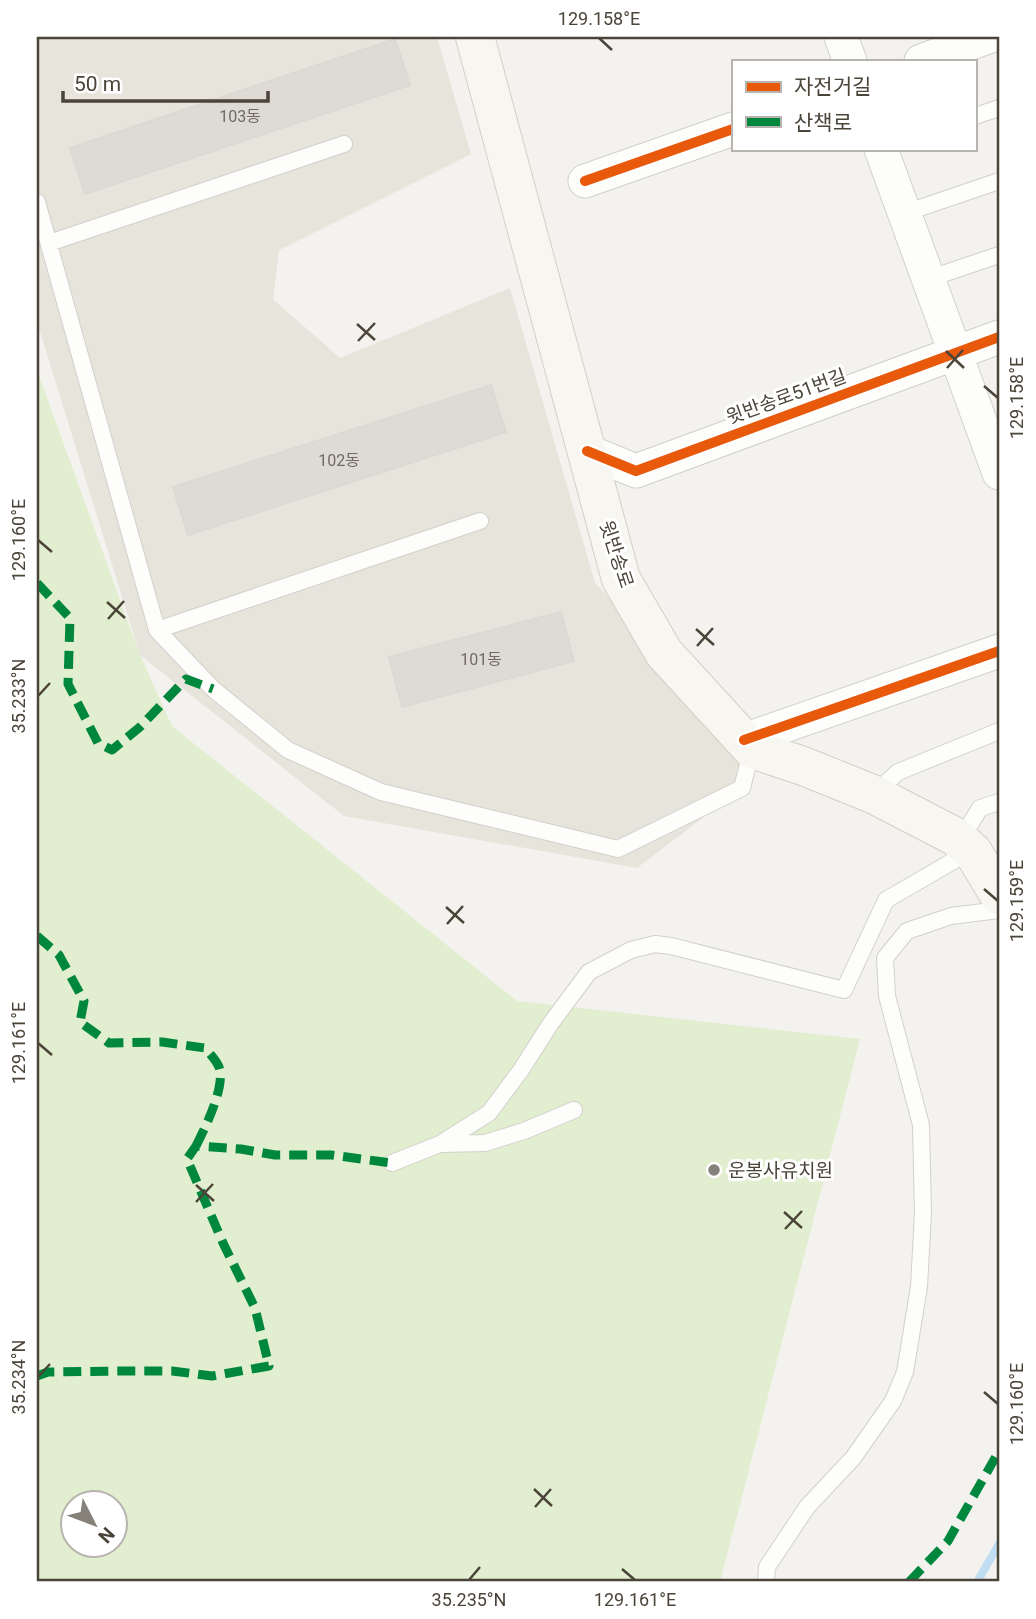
<svg xmlns="http://www.w3.org/2000/svg" width="1036" height="1619" viewBox="0 0 1036 1619" font-family="Roboto,'Noto Sans KR',sans-serif">
  <style>
    .residential { fill: #e7e4dc }
    .green { fill: #e1eecf; fill-rule: evenodd }
    .lines { fill: none; stroke-linecap: round; stroke-linejoin: round }
    .stream { stroke: #c0ddf1; stroke-width: 8 }
    .building { fill: #dedbd6; stroke: #dcd9d4; stroke-width: 2 }
    .service-casing { stroke: #d2d0cb; stroke-width: 18 }
    .minor-casing { stroke: #d2d0cb; stroke-width: 35 }
    .secondary-casing { stroke: #d3cfc5; stroke-width: 40 }
    .service { stroke: #fdfdfc; stroke-width: 16 }
    .minor { stroke: #fdfdfc; stroke-width: 33 }
    .secondary { stroke: #f7f6f1; stroke-width: 38 }
    .quiet { stroke: #00873e; stroke-width: 9; stroke-dasharray: 18 9; stroke-linecap: butt }
    .cycleway-casing { stroke: #fff; stroke-width: 15 }
    .cycleway { stroke: #e8590c; stroke-width: 10 }
    .ticks { fill: none; stroke: #4b4439; stroke-width: 2.5 }
    .poi-dot { fill: #868178; stroke: #fff; stroke-width: 2.5 }
    .labels { text-anchor: middle; stroke-width: 6; stroke-linejoin: round; paint-order: stroke }
    .number-label { font-size: 16px; fill: #706a61 }
    .street-label { font-size: 19px; fill: #4b4439; stroke: #fff }
    .poi-label { font-size: 19px; fill: #4b4439; stroke: #fff; text-anchor: start }
    .neatline { fill: none; stroke: #4b4439; stroke-width: 2.5 }
    .ticks-label { font-size: 18px; text-anchor: middle; fill: #4b4439 }
  </style>
  <rect width="100%" height="100%" fill="#f4f2ee"/>
  <path class="residential" d="M37,37H437L471,154L279,250L273,299L340,358L510,288L595,583L744,740L742,788L637,868L344,816L140,655L37,322Z"/>
  <path class="green" d="M37,370L140,655L172,726L517,1001L860,1039L720,1582H37ZM74,1504H116V1546H74Z"/>
  <g class="lines">
    <path class="stream" d="M977,1582L999,1544"/>
  </g>
  <path class="building" d="M395,39L410,85L85,194L70,148Z
    M491,385L506,432L188,535L173,487Z
    M561,612L574,661L402,707L389,657Z"/>
  <g class="lines">
    <defs>
      <path id="service" d="M975,116L999,108
        M37,202L157,630L213,689L288,750L381,792L618,849L742,788L752,749
        M905,213L999,181
        M49,243L344,144
        M928,279L999,255
        M157,630L480,521
        M875,793L898,772L999,731
        M960,841L980,808L999,802
        M440,1144L489,1113L521,1070L551,1023L589,972L631,950L655,944L671,946L844,990L886,900L960,857L971,853
        M392,1163L440,1144L485,1143L524,1131L574,1110
        M766,1582L767,1567L807,1507L853,1458L893,1401L905,1372L919,1287L923,1213L921,1125L887,996L885,958L907,931L951,916L999,910"/>
      <path id="minor" d="M841,37L850,61
        M921,61L988,37
        M881,149L999,473
        M585,181L733,129
        M587,451L636,471L999,337
        M744,740L999,651"/>
      <path id="secondary" d="M475,37L621,579L664,653L752,749L803,766L875,795L956,837L973,852L999,895"/>
    </defs>
    <use href="#service" class="service-casing"/>
    <use href="#minor" class="minor-casing"/>
    <use href="#secondary" class="secondary-casing"/>
    <use href="#service" class="service"/>
    <use href="#minor" class="minor"/>
    <use href="#secondary" class="secondary"/>
    <path class="quiet" d="M37,583L70,618L68,684L98,743L112,750L140,727L186,679L213,689
      M37,936L59,955L84,1001L80,1022L109,1043L162,1042L205,1048C210,1054 216,1060 219,1067C226,1086 205,1128 196,1146
      M37,1376L48,1372L119,1371H172L212,1376L269,1366L255,1308L223,1243L187,1159L196,1146L241,1149L275,1155H331L392,1163
      M909,1582L948,1541L999,1451"/>
    <defs>
      <path id="cycleway" d="M585,181L733,129
        M587,451L636,471L999,337
        M744,740L999,651"/>
    </defs>
    <use href="#cycleway" class="cycleway-casing"/>
    <use href="#cycleway" class="cycleway"/>
  </g>
  <path class="ticks" d="M599,38L612,50M357,324L375,340M358,341L375,323M946,351L964,368M947,368L963,350M984,386L998,398M38,540L52,552M107,602L125,618M108,619L124,601M696,629L714,645M697,646L713,628M38,696L50,683M984,889L998,901M446,907L464,923M447,924L463,906M38,1043L52,1055M196,1185L214,1201M196,1202L213,1184M784,1212L802,1228M785,1229L802,1211M38,1377L50,1364M984,1392L998,1404M534,1489L552,1506M535,1507L551,1489M622,1569L635,1580M469,1580L480,1567"/>
  <circle class="poi-dot" cx="714" cy="1170" r="7"/>
  <g class="labels">
    <g class="number-label">
      <text x="240" y="122">103동</text>
      <text x="339" y="466">102동</text>
      <text x="481" y="665">101동</text>
    </g>
    <g class="street-label">
      <text transform="translate(786 396) rotate(-20)" y="7">윗반송로51번길</text>
      <text transform="translate(617 554) rotate(72)" y="7">윗반송로</text>
    </g>
    <g class="poi-label">
      <text x="728" y="1177">운봉사유치원</text>
    </g>
  </g>
  <rect width="1036" height="1619" fill="none" stroke="#ffffff" stroke-width="77"/>
  <rect x="732" y="60" width="245" height="91" fill="#ffffff" stroke="#b7b4b0" stroke-width="2"/>
  <rect x="746" y="82" width="35" height="10" fill="#e8590c" stroke="#b7b4b0" stroke-width="2"/>
  <text x="794" y="94" font-size="21" fill="#4b4439">자전거길</text>
  <rect x="746" y="117" width="35" height="10" fill="#00873e" stroke="#b7b4b0" stroke-width="2"/>
  <text x="794" y="130" font-size="21" fill="#4b4439">산책로</text>
  <g transform="translate(94 1524) rotate(132)"><circle r="33" fill="#ffffff" stroke="#b7b4b0" stroke-width="2"/>
  <path d="M0-5L12 26L0 18L-12 26Z" fill="#868178"/>
  <text y="-10" font-size="19" font-weight="bold" text-anchor="middle" fill="#4b4439">N</text>
  </g>
  <path d="M63 91v10h205v-10" fill="none" stroke="#4b4439" stroke-width="3.5"/>
  <text x="74" y="91" font-size="21" fill="#4b4439" stroke="#ffffff" stroke-width="5" paint-order="stroke">50 m</text>
  <rect x="38" y="38" width="960" height="1542" class="neatline"/>
  <g class="ticks-label">
    <text x="599" y="25">129.158°E</text>
    <text transform="translate(1017 398) rotate(-90)" y="6">129.158°E</text>
    <text transform="translate(19 540) rotate(-90)" y="6">129.160°E</text>
    <text transform="translate(19 696) rotate(-90)" y="6">35.233°N</text>
    <text transform="translate(1017 901) rotate(-90)" y="6">129.159°E</text>
    <text transform="translate(19 1043) rotate(-90)" y="6">129.161°E</text>
    <text transform="translate(19 1377) rotate(-90)" y="6">35.234°N</text>
    <text transform="translate(1017 1404) rotate(-90)" y="6">129.160°E</text>
    <text x="469" y="1606">35.235°N</text>
    <text x="635" y="1606">129.161°E</text>
  </g>
</svg>
